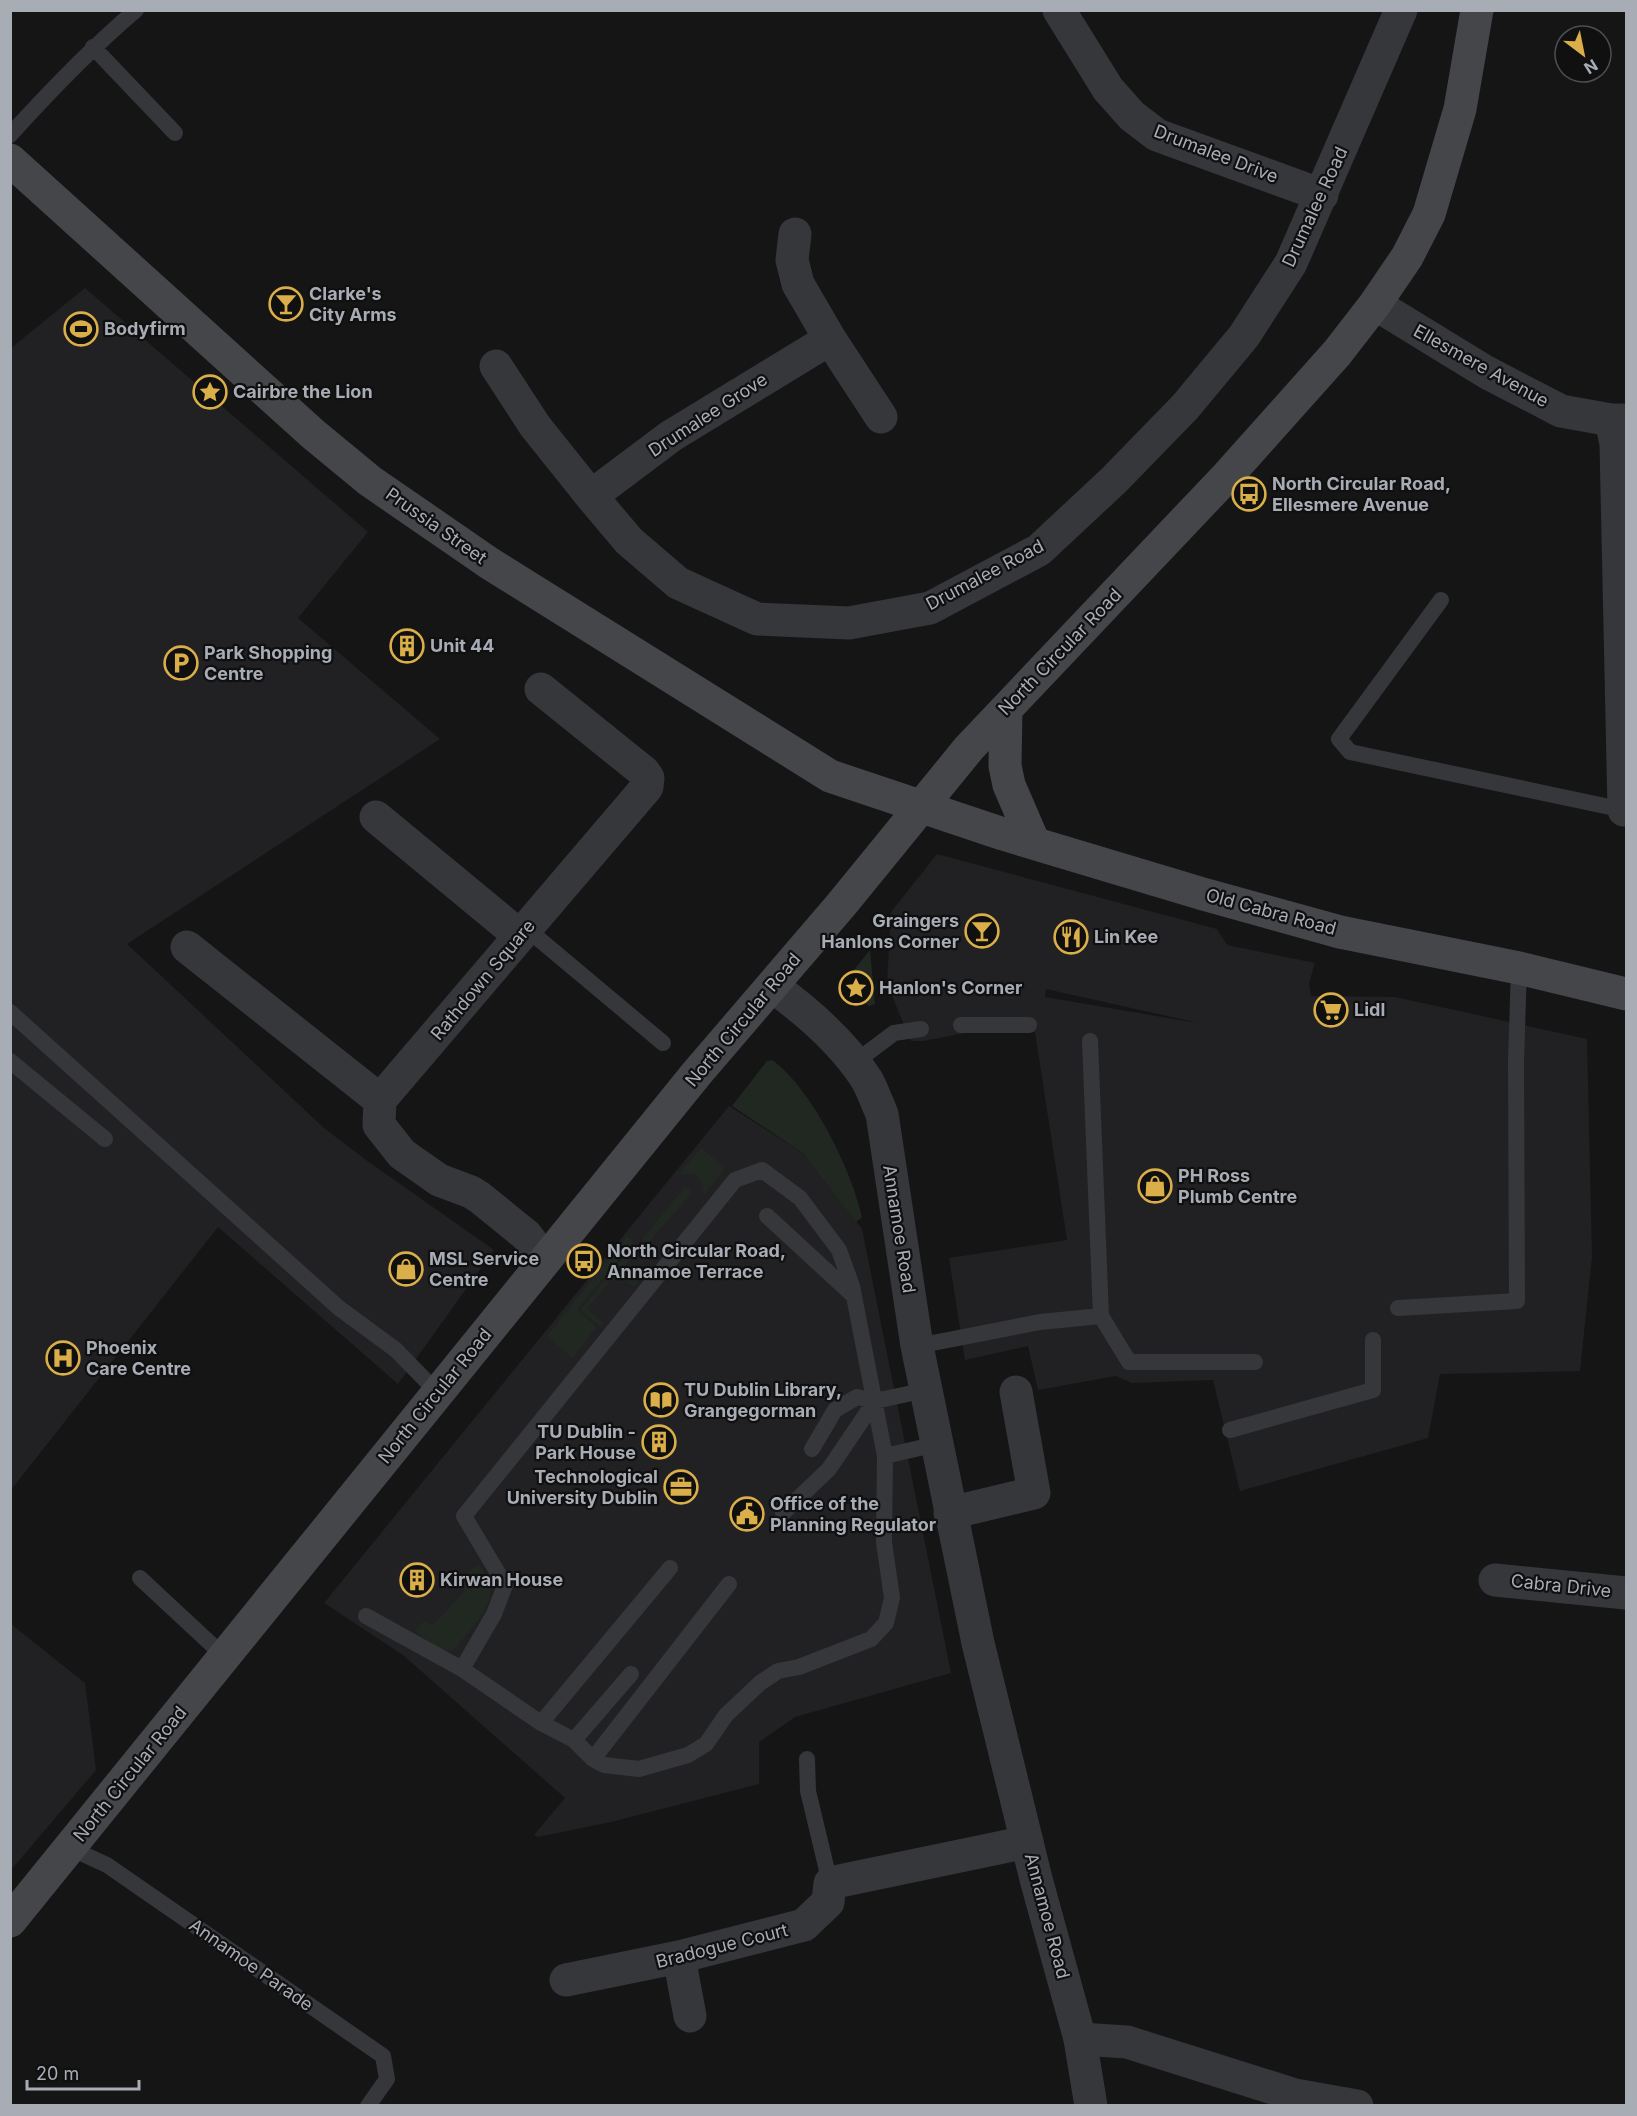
<svg xmlns="http://www.w3.org/2000/svg" width="1637" height="2116" viewBox="0 0 1637 2116" font-family="Inter,sans-serif">
  <style>
    .built { fill: #212123; fill-rule: evenodd }
    .green { fill: #212822 }
    .lines { fill: none; stroke-linecap: round; stroke-linejoin: round }
    .service { stroke: #36373b; stroke-width: 16 }
    .minor { stroke: #36373b; stroke-width: 33 }
    .tertiary { stroke: #36373b; stroke-width: 33 }
    .secondary { stroke: #45464a; stroke-width: 33 }
    .labels { text-anchor: middle; stroke-width: 4.5; stroke-linejoin: round; paint-order: stroke }
    .street-label { font-size: 18px; fill: #a8acb5; stroke: #101011 }
    .poi-label { font-size: 18px; font-weight: bold; fill: #a8acb5; stroke: #101011; text-anchor: start }
  </style>
  <rect width="100%" height="100%" fill="#151516"/>
  <path class="built" d="M85,288L368,532L298,618L440,739L127,944L324,1128L366,1160L494,1250L398,1384L218,1227L11,1490V348Z
    M937,854L1217,929L1227,945L1315,963L1309,983L1311,996L1395,997L1587,1039L1592,1257L1580,1371L1440,1374L1428,1438L1240,1491L1213,1380L1132,1383L1116,1376L1038,1390L1028,1346L965,1360L949,1258L1067,1240L1035,1032L976,1031L923,1041H911L887,984L891,912ZM1046,989L1203,1024L1045,997Z
    M729,1106L803,1153L862,1229L951,1673L795,1717L759,1742V1784L611,1822L538,1837L534,1835L565,1798L403,1655L324,1603Z
    M11,1624L85,1683L96,1770L11,1870Z"/>
  <path class="green" d="M870,950L875,1004L869,1006L861,1000L848,981L853,971Z
    M772,1060C812,1088 852,1171 862,1217L856,1222L803,1153L732,1106L767,1061Z
    M701,1148L725,1168L704,1195C703,1184 702,1179 692,1173L682,1175L680,1173Z
    M685,1187L690,1189L691,1194L648,1243L642,1239Z
    M627,1236L633,1242L577,1310L597,1327L572,1358L547,1336Z
    M635,1244L639,1248L623,1268L638,1281L633,1287L617,1273L587,1309L603,1323L600,1326L580,1310Z
    M478,1564C507,1599 477,1622 453,1650C437,1655 426,1638 415,1631L424,1621L433,1625L465,1591L464,1577Z"/>
  <g class="lines">
    <path class="service" d="M93,47L175,133
      M10,135C50,91 90,49 136,10
      M1441,600L1339,739L1350,752L1624,810
      M527,929L663,1043
      M10,1012L339,1308L396,1350L438,1393
      M961,1025H1029
      M1090,1041L1101,1316
      M10,1061L105,1139
      M854,1063L894,1033L921,1029
      M767,1216L854,1296
      M1398,1308L1517,1301L1516,1061L1519,968
      M917,1346L1040,1322L1101,1316L1129,1362H1255
      M1230,1430L1373,1390V1340
      M812,1449L835,1410L857,1397L875,1401L926,1390
      M885,1456L937,1444
      M783,1513L829,1469L875,1401
      M140,1578L225,1657
      M366,1616L462,1669L541,1723L574,1740L593,1759L604,1765L639,1769L688,1755L706,1744L726,1715L760,1683L778,1671L799,1667L871,1639L886,1623L892,1598L884,1542L885,1456L852,1286L839,1250L800,1198L762,1170L735,1180L464,1516L505,1585L494,1614L462,1669
      M541,1723L670,1568
      M574,1740L631,1674
      M593,1759L729,1584
      M807,1759L808,1791L830,1883
      M70,1848L107,1865L383,2056L387,2079L368,2106"/>
    <path class="minor" d="M1059,10L1108,89L1132,116L1157,135L1322,195
      M795,234L792,260L798,284L830,339L881,417
      M1375,304L1486,372L1561,411L1611,420H1626
      M496,366L535,426L591,496L629,541L678,583L757,619L849,623L930,608L1039,550L1114,480L1185,407L1244,336L1291,263L1401,10
      M1611,420L1616,444L1624,810
      M591,496L671,436L830,339
      M541,689L644,772L648,778L647,787L380,1100L379,1125L402,1154L439,1180L471,1192L479,1197L526,1235L545,1260
      M376,817L520,936
      M187,947L380,1100
      M950,1513L1034,1493L1016,1392
      M1495,1580L1626,1593
      M679,1957L690,2016
      M566,1980L679,1957L804,1925L828,1902L830,1883L1027,1842
      M1080,2039L1127,2042L1295,2095L1357,2106"/>
    <path class="tertiary" d="M772,986C808,1012 843,1042 867,1080C873,1091 877,1103 882,1114L917,1346L978,1643L1036,1879L1080,2039L1091,2106"/>
    <path class="secondary" d="M10,160L313,434L370,481L489,563L830,776L1003,834L1203,894L1340,932L1519,968L1626,994
      M1006,709L1005,766L1009,785L1034,843
      M10,1921L697,1073L841,905L969,748L1228,475L1337,353L1375,304L1407,257L1429,214L1460,109L1477,10"/>
  </g>
  <defs>
    <symbol id="bar-ring" viewBox="-11 -11 22 22"><circle r="9.5" fill="#101011" stroke="#daae49" stroke-width="1.5"/><path d="M-6-5H6L.8 .8V4.5H3.5V6h-7V4.5H-.8V.8Z" fill="#daae49"/></symbol>
    <symbol id="stadium-ring" viewBox="-11 -11 22 22"><circle r="9.5" fill="#101011" stroke="#daae49" stroke-width="1.5"/><path d="M0-5a6.5 5 0 1 0 0 10a6.5 5 0 1 0 0-10ZM-3.5-1.8h7v3.6h-7Z" fill="#daae49"/></symbol>
    <symbol id="sight-ring" viewBox="-11 -11 22 22"><circle r="9.5" fill="#101011" stroke="#daae49" stroke-width="1.5"/><path d="M0-6L1.8-2.2L6-1.7L2.9 1.2L3.7 5.4L0 3.3L-3.7 5.4L-2.9 1.2L-6-1.7L-1.8-2.2Z" fill="#daae49"/></symbol>
    <symbol id="bus-ring" viewBox="-11 -11 22 22"><circle r="9.5" fill="#101011" stroke="#daae49" stroke-width="1.5"/><path d="M-5-6H5V4H4V6H2V4H-2V6H-4V4H-5ZM-3.5-4V0h7V-4ZM-3.5 1.2v1.5H-2V1.2ZM2 1.2v1.5H3.5V1.2Z" fill="#daae49"/></symbol>
    <symbol id="building-ring" viewBox="-11 -11 22 22"><circle r="9.5" fill="#101011" stroke="#daae49" stroke-width="1.5"/><path d="M-4-6H4V6H1V3H-1V6H-4ZM-2.5-4.3h1.7v1.8h-1.7ZM.8-4.3h1.7v1.8H.8ZM-2.5-1h1.7V.8h-1.7ZM.8-1h1.7V.8H.8Z" fill="#daae49"/></symbol>
    <symbol id="parking-ring" viewBox="-11 -11 22 22"><circle r="9.5" fill="#101011" stroke="#daae49" stroke-width="1.5"/><path d="M-3.5-5.5H1a3.5 3.5 0 0 1 0 7H-1V5.5H-3.5ZM-1-3.4V-.6H.8a1.4 1.4 0 0 0 0-2.8Z" fill="#daae49"/></symbol>
    <symbol id="restaurant-ring" viewBox="-11 -11 22 22"><circle r="9.5" fill="#101011" stroke="#daae49" stroke-width="1.5"/><path d="M-5-6h1v4h1v-4h1v4h1v-4h1v5L-1.5 .5V6h-2V.5L-5-1ZM5-6V6H3V1.5H1.5Q1.5-4 5-6Z" fill="#daae49"/></symbol>
    <symbol id="supermarket-ring" viewBox="-11 -11 22 22"><circle r="9.5" fill="#101011" stroke="#daae49" stroke-width="1.5"/><path d="M-6-5.5h2.5l.6 2H6L4.5 2H-2.5L-4.4-4H-6ZM-1.5 3.2a1.3 1.3 0 1 0 .1 0ZM3 3.2a1.3 1.3 0 1 0 .1 0Z" fill="#daae49"/></symbol>
    <symbol id="shop-ring" viewBox="-11 -11 22 22"><circle r="9.5" fill="#101011" stroke="#daae49" stroke-width="1.5"/><path d="M-5-2.5h2.3a2.7 3.5 0 0 1 5.4 0H5L5.5 6h-11ZM-1.5-2.5h3a1.5 2.3 0 0 0-3 0Z" fill="#daae49"/></symbol>
    <symbol id="hospital-ring" viewBox="-11 -11 22 22"><circle r="9.5" fill="#101011" stroke="#daae49" stroke-width="1.5"/><path d="M-5-5h3v3.5h4V-5h3V5h-3V1.5h-4V5h-3Z" fill="#daae49"/></symbol>
    <symbol id="library-ring" viewBox="-11 -11 22 22"><circle r="9.5" fill="#101011" stroke="#daae49" stroke-width="1.5"/><path d="M-6-4Q-3-5.5-.7-3.5V5Q-3 3-6 4ZM6-4Q3-5.5 .7-3.5V5Q3 3 6 4Z" fill="#daae49"/></symbol>
    <symbol id="office-ring" viewBox="-11 -11 22 22"><circle r="9.5" fill="#101011" stroke="#daae49" stroke-width="1.5"/><path d="M-6-3h4V-5.5h4V-3h4V5H-6ZM-1-4.5V-3h2v-1.5ZM-6 0V1H6V0Z" fill="#daae49"/></symbol>
    <symbol id="civic-ring" viewBox="-11 -11 22 22"><circle r="9.5" fill="#101011" stroke="#daae49" stroke-width="1.5"/><path d="M-.6-6.5H3V-4.5H.6V-3L4-1V1h2V6H-6V1h2V-1L-.6-3ZM-1.2 2.5V6h2.4V2.5Z" fill="#daae49"/></symbol>
  </defs>
  <g fill-rule="evenodd">
    <use href="#bar-ring" x="267" y="285" width="38" height="38"/>
    <use href="#stadium-ring" x="62" y="310" width="38" height="38"/>
    <use href="#sight-ring" x="191" y="373" width="38" height="38"/>
    <use href="#bus-ring" x="1230" y="475" width="38" height="38"/>
    <use href="#building-ring" x="388" y="627" width="38" height="38"/>
    <use href="#parking-ring" x="162" y="644" width="38" height="38"/>
    <use href="#bar-ring" x="963" y="912" width="38" height="38"/>
    <use href="#restaurant-ring" x="1052" y="918" width="38" height="38"/>
    <use href="#sight-ring" x="837" y="969" width="38" height="38"/>
    <use href="#supermarket-ring" x="1312" y="991" width="38" height="38"/>
    <use href="#shop-ring" x="1136" y="1167" width="38" height="38"/>
    <use href="#bus-ring" x="565" y="1242" width="38" height="38"/>
    <use href="#shop-ring" x="387" y="1250" width="38" height="38"/>
    <use href="#hospital-ring" x="44" y="1339" width="38" height="38"/>
    <use href="#library-ring" x="642" y="1381" width="38" height="38"/>
    <use href="#building-ring" x="640" y="1423" width="38" height="38"/>
    <use href="#office-ring" x="662" y="1468" width="38" height="38"/>
    <use href="#civic-ring" x="728" y="1495" width="38" height="38"/>
    <use href="#building-ring" x="398" y="1561" width="38" height="38"/>
  </g>
  <g class="labels">
    <g class="street-label">
      <text transform="translate(1216 154) rotate(21)" y="6">Drumalee Drive</text>
      <text transform="translate(1315 207) rotate(-65)" y="6">Drumalee Road</text>
      <text transform="translate(1481 366) rotate(29)" y="6">Ellesmere Avenue</text>
      <text transform="translate(708 415) rotate(-33)" y="6">Drumalee Grove</text>
      <text transform="translate(436 526) rotate(35)" y="6">Prussia Street</text>
      <text transform="translate(985 575) rotate(-28)" y="6">Drumalee Road</text>
      <text transform="translate(1060 652) rotate(-46)" y="6">North Circular Road</text>
      <text transform="translate(1271 912) rotate(15)" y="6">Old Cabra Road</text>
      <text transform="translate(483 980) rotate(-50)" y="6">Rathdown Square</text>
      <text transform="translate(743 1020) rotate(-50)" y="6">North Circular Road</text>
      <text transform="translate(899 1229) rotate(81)" y="6">Annamoe Road</text>
      <text transform="translate(435 1396) rotate(-51)" y="6">North Circular Road</text>
      <text transform="translate(1561 1586) rotate(6)" y="6">Cabra Drive</text>
      <text transform="translate(130 1774) rotate(-51)" y="6">North Circular Road</text>
      <text transform="translate(1047 1916) rotate(75)" y="6">Annamoe Road</text>
      <text transform="translate(722 1946) rotate(-14)" y="6">Bradogue Court</text>
      <text transform="translate(251 1965) rotate(35)" y="6">Annamoe Parade</text>
    </g>
    <g class="poi-label">
      <text x="309" y="300">Clarke's<tspan x="309" dy="21">City Arms</tspan></text>
      <text x="104" y="335">Bodyfirm</text>
      <text x="233" y="398">Cairbre the Lion</text>
      <text x="1272" y="490">North Circular Road,<tspan x="1272" dy="21">Ellesmere Avenue</tspan></text>
      <text x="430" y="652">Unit 44</text>
      <text x="204" y="659">Park Shopping<tspan x="204" dy="21">Centre</tspan></text>
      <text x="959" y="927" text-anchor="end">Graingers<tspan x="959" dy="21">Hanlons Corner</tspan></text>
      <text x="1094" y="943">Lin Kee</text>
      <text x="879" y="994">Hanlon's Corner</text>
      <text x="1354" y="1016">Lidl</text>
      <text x="1178" y="1182">PH Ross<tspan x="1178" dy="21">Plumb Centre</tspan></text>
      <text x="607" y="1257">North Circular Road,<tspan x="607" dy="21">Annamoe Terrace</tspan></text>
      <text x="429" y="1265">MSL Service<tspan x="429" dy="21">Centre</tspan></text>
      <text x="86" y="1354">Phoenix<tspan x="86" dy="21">Care Centre</tspan></text>
      <text x="684" y="1396">TU Dublin Library,<tspan x="684" dy="21">Grangegorman</tspan></text>
      <text x="636" y="1438" text-anchor="end">TU Dublin -<tspan x="636" dy="21">Park House</tspan></text>
      <text x="658" y="1483" text-anchor="end">Technological<tspan x="658" dy="21">University Dublin</tspan></text>
      <text x="770" y="1510">Office of the<tspan x="770" dy="21">Planning Regulator</tspan></text>
      <text x="440" y="1586">Kirwan House</text>
    </g>
  </g>
  <rect width="1637" height="2116" fill="none" stroke="#a8acb5" stroke-width="24"/>
  <g transform="translate(1583 54) rotate(148)"><circle r="28" fill="#101011" stroke="#4d4e53" stroke-width="1.5"/>
  <path d="M0-4.5L10 22L0 15L-10 22Z" fill="#daae49"/>
  <text y="-9" font-size="16" font-weight="bold" text-anchor="middle" fill="#a8acb5">N</text>
  </g>
  <path d="M27 2080v9h112v-9" fill="none" stroke="#a8acb5" stroke-width="3"/>
  <text x="36" y="2080" font-size="18" fill="#a8acb5" stroke="#101011" stroke-width="4.5" paint-order="stroke">20 m</text>
</svg>
